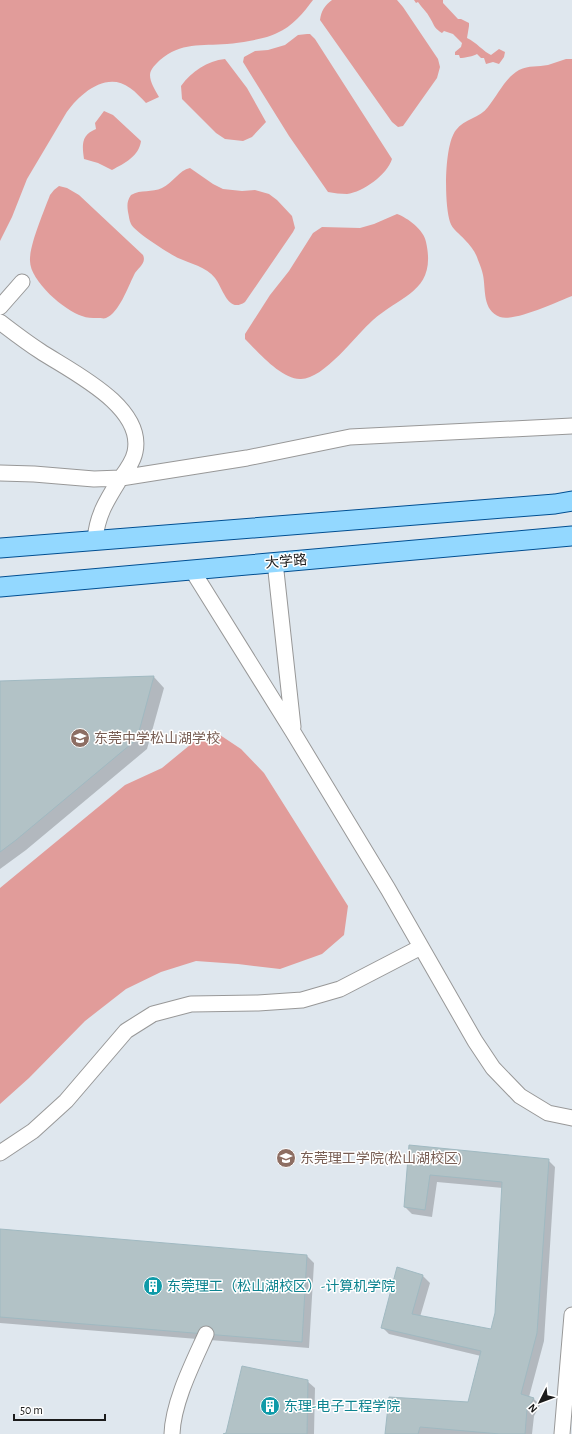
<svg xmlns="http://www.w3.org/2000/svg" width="572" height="1434" viewBox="0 0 572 1434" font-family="'Alegreya Sans','Noto Sans SC',sans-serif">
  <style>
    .water { fill: #e19c9a }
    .shadow { fill: #0003 }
    .building { fill: #b2c2c6; stroke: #a0b9c1 }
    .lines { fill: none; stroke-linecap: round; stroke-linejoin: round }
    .minor-casing { stroke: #989898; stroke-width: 17 }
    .major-casing { stroke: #004f92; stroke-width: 21 }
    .minor { stroke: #fff; stroke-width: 15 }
    .major { stroke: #93d8ff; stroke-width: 19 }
    .labels { text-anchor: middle; stroke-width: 3; stroke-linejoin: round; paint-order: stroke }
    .street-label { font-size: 14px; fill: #1b1b1b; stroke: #fff }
    .education-label { font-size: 14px; fill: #785e54; stroke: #fff; text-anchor: start }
    .culture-label { font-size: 14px; fill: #0d838f; stroke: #fff; text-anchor: start }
  </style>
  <rect width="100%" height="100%" fill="#dfe7ee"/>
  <path class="water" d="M0,0H313C304,12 292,27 277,33C266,39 239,43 227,44C201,46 181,42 160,60C156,64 150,69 150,75C150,82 155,90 159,97L146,103C141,98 136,92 130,88C106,70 78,95 65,115L27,179L12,217L0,241Z
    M332,0H397L403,7L438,59L440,67L437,78L403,126L398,127L392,122L320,20C321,11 325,5 332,0Z
    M414,0H443V3L458,19H461L469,23V26L467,38C476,42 484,52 491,55L499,49L505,52L504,57L499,64L493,62L486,64L484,58H481L477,54C474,56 464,58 460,58L459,55H455V52L461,47L462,43L453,34L444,31L442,33C433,27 435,26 430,18C427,12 422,8 418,2L416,3Z
    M307,34H310L315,39L392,159C387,175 363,192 347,194C341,194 334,193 328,192L289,136L243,62L244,57L255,51L268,50L285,45L298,35Z
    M225,59L247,88L266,122L252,137L243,141L225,139L216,133L182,99L181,86C192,71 207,61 225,59Z
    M566,59H572V296C557,302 514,322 500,317C482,310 486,290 483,275C482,270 480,265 478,260C476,253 471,246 465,240C460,234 452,229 450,222C444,203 444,145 456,130C464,119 480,118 488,107C498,95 505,78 519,70C529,65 538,67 548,65C554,63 560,61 566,59Z
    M104,111L113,115L141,141C139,156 125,163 112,170L98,163L84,159C82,145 81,135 96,129L95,123Z
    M190,168L213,184L223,189L242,191L255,190L269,194L277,200L292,216L295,228L293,232L245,302C228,314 223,288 215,278C207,267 189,263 178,258C168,253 135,232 131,224C129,220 129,216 128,212C127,205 127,201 131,195C141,189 152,193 162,188C173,183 179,170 190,168Z
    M59,186L67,188L79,195L143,255C147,264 137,268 134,275C128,287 119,313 106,318C104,319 101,318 97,318C92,318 87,318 82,316C65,311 30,281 30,261C29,246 44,211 50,195L54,190Z
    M397,214C408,218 424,230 426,242C437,291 402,295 373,320C356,335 324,379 301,379C282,380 258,352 245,339V334L270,295L289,271L313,233L322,227L360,228L374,224Z
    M220,735L241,749L264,773L348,906L344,935L322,954L280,969L238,964L196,961L161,972L126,989L85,1021L29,1078L0,1104V888L125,785L162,768L196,740Z"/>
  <path class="shadow" d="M154,677L164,688L147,749L26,850L0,869V682Z
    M410,1146L548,1160L555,1167L544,1341L529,1397L533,1398L540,1405L534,1416L532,1434H386L469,1403L481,1356L389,1334L382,1327L423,1276L430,1283L420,1317L492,1330L496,1313L503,1188L437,1182L432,1217L412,1214L405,1207Z
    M0,1230L307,1256L314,1263L309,1348L0,1323Z
    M307,1381L315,1388L314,1434H227Z"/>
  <path class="building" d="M154,676L137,739L16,840L0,852V681Z
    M409,1145L549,1159L537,1333L521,1394L534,1398L527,1409L525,1434H500L420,1427L418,1434H385L389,1397L468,1402L481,1351L381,1328L397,1267L423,1275L412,1314L491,1329L495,1313L502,1182L430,1175L425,1210L404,1207Z
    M0,1229L307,1255L302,1342L0,1317Z
    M242,1366L308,1380L307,1434H223L226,1433Z"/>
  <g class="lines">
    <defs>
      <path id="minor" d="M0,307L22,282
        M0,322C13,332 26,342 40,351C70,371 145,406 135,452C133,462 126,471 120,479C107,500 97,515 95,540
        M0,473L34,474L94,479L121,478L247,458L350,437L572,426
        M275,562L293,727
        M192,570L293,732L388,889L475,1041L493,1068L520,1096L548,1113L572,1118
        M0,1153L33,1131L66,1101L126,1031L153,1014L191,1004L258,1003L302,1000L340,989L421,947
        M172,1434C173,1402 193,1363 206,1334
        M562,1434L572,1315"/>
      <path id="major" d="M0,548L555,504L572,501
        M0,587L572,536"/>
    </defs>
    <use href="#minor" class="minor-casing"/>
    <use href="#major" class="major-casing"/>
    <use href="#minor" class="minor"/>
    <use href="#major" class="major"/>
  </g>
  <defs>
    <symbol id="school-disc" viewBox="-11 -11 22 22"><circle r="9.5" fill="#8d6e63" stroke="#fff"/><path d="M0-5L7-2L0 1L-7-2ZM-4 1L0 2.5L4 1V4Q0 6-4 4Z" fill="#fff"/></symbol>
    <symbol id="university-disc" viewBox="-11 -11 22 22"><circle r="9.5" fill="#8d6e63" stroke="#fff"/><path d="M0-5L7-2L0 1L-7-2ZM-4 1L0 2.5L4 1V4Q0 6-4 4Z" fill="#fff"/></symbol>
    <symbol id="building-disc" viewBox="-11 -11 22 22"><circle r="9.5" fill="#0f9aa8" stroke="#fff"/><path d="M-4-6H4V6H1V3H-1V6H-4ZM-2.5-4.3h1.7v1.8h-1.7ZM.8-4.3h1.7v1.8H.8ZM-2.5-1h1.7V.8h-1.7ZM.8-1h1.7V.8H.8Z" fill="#fff"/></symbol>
  </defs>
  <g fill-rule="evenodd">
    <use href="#school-disc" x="69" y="727" width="22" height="22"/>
    <use href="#university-disc" x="275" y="1147" width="22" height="22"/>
    <use href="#building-disc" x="142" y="1275" width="22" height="22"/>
    <use href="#building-disc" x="259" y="1395" width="22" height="22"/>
  </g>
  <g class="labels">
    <g class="street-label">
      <text transform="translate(286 561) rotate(-5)" y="5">大学路</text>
    </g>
    <g class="education-label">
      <text x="94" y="743">东莞中学松山湖学校</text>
      <text x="300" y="1163">东莞理工学院(松山湖校区)</text>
    </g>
    <g class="culture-label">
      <text x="167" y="1291">东莞理工（松山湖校区）-计算机学院</text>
      <text x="284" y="1411">东理-电子工程学院</text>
    </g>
  </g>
  <g transform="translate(540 1402) rotate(228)" stroke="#ffffff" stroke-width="3" paint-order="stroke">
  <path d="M0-3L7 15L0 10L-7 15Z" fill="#1b1b1b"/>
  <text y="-6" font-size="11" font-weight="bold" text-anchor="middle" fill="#1b1b1b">N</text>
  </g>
  <path d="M14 1414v6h91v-6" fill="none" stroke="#1b1b1b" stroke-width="2"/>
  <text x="20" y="1414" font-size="12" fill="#1b1b1b" stroke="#ffffff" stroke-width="3" paint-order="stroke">50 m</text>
</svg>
